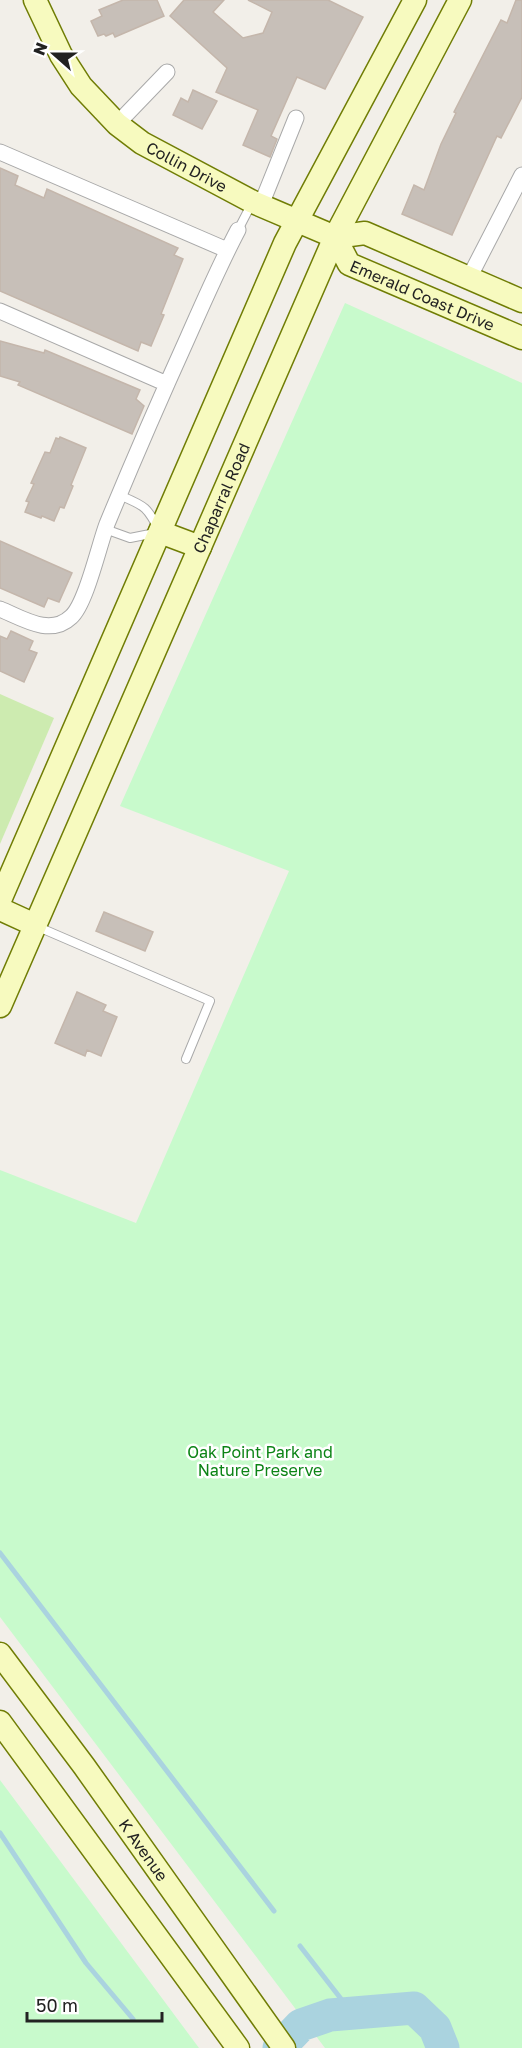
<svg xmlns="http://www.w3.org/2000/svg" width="522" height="2048" viewBox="0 0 522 2048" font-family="'Golos Text',sans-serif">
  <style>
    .grass { fill: #cdebb0 }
    .park { fill: #c8facc }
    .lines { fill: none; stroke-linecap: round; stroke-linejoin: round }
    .stream { stroke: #aad3df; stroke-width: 5 }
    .river { stroke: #aad3df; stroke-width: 33 }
    .building { fill: #c7bfb8; stroke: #c4b6ab; stroke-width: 1.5 }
    .lane-casing { stroke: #a9a9a9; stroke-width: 10 }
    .street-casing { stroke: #a9a9a9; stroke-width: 17 }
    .secondary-casing { stroke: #707d05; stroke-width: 25 }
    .lane { stroke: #fff; stroke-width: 8 }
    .street { stroke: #fff; stroke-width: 15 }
    .secondary { stroke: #f7fabf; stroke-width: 22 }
    .labels { text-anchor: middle; stroke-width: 5; stroke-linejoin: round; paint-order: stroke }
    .street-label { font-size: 16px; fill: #222; stroke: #fff }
    .park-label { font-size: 16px; fill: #0c8416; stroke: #fff }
  </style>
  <rect width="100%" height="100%" fill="#f2efe9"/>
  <path class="grass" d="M0,694L54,718L0,844Z"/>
  <path class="park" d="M345,303L522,383V2048H325L0,1617V1170L136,1223L289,871L120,806Z
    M0,1780L199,2048H0Z"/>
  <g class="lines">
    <path class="stream" d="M0,1553L274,1911
      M0,1833L86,1963L133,2019
      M300,1946L352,2013"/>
    <path class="river" d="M279,2048L301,2025L330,2015L414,2008L435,2028L443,2048"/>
  </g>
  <path class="building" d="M123,0H157L164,16L115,37L113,33L106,36L104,34L98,36L91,21L102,16L99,10Z
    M184,0H224L213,12L243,38L263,33L272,12L248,0H328L363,17L325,89L297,77L271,136L277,139L270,157L243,145L258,110L216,92L227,68L170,16Z
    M516,0H522V97L501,138L497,136L452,235L402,214L414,185L424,190L441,144L456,113L454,112L501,20L507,23Z
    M193,90L217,101L202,129L173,115L181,98L188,102Z
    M0,168L18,176L15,185L44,198L47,189L178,248L174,255L183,259L161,314L164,315L151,346L141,342L138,351L0,291Z
    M0,341L44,353L45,350L140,390L136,399L144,406L132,434L18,385L20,382L0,376Z
    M60,437L86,448L71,485L73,486L64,508L60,507L54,521L42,516L41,518L25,512L29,502L26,501L34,484L31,483L45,452L50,453L56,438L59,439Z
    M0,541L72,573L59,602L48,598L44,607L0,588Z
    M11,631L33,641L29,650L37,653L24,682L0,671V636L7,639Z
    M104,912L153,932L145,951L96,931Z
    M77,992L106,1005L103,1011L117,1017L101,1056L87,1050L85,1056L55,1043Z"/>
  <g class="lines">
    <defs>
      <path id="lane" d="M238,230L252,203
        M105,529L130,538L160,532C147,506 145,506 119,495
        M36,926L210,1001L186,1059"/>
      <path id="street" d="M117,124L167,72
        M0,152L227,250
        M261,205L296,118
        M469,278L522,175
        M0,311L167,384
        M0,609C22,618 50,637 71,617C86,604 99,545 107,524C133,461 160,399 188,337C204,301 220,264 238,230"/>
      <g id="secondary">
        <path id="s1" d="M35,0L61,55L81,86L117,124L142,143L253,202L335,237L365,233L522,301"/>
        <path id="s2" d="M335,237L349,264L522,338"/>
        <path d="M160,532L200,547"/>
        <path d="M0,900L285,243L415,0"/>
        <path d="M0,909L35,925"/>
        <path id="s3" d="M0,1006L335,237L460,0"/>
        <path id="s4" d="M0,1654L84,1766L284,2048"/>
        <path d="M0,1722L238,2048"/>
      </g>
    </defs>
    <use href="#lane" class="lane-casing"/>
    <use href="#street" class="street-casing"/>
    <use href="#secondary" class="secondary-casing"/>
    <use href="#lane" class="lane"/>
    <use href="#street" class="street"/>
    <use href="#secondary" class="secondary"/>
  </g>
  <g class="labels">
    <g class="street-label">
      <text dy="6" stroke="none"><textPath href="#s1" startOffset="232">Collin Drive</textPath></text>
      <text dy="6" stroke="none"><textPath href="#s2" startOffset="110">Emerald Coast Drive</textPath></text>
      <text dy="6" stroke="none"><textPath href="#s3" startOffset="554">Chaparral Road</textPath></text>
      <text dy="6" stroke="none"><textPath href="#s4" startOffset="243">K Avenue</textPath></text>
    </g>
    <g class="park-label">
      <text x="260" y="1458">Oak Point Park and<tspan x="260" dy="18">Nature Preserve</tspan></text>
    </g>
  </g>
  <g transform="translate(54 54) rotate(291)" stroke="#ffffff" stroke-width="4.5" paint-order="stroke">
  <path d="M0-4.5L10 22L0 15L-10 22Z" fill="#222222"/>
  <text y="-9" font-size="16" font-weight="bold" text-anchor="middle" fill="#222222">N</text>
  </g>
  <path d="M27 2012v9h135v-9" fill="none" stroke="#222222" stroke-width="3"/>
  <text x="36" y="2012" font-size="18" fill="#222222" stroke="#ffffff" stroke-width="4.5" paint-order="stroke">50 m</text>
</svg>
